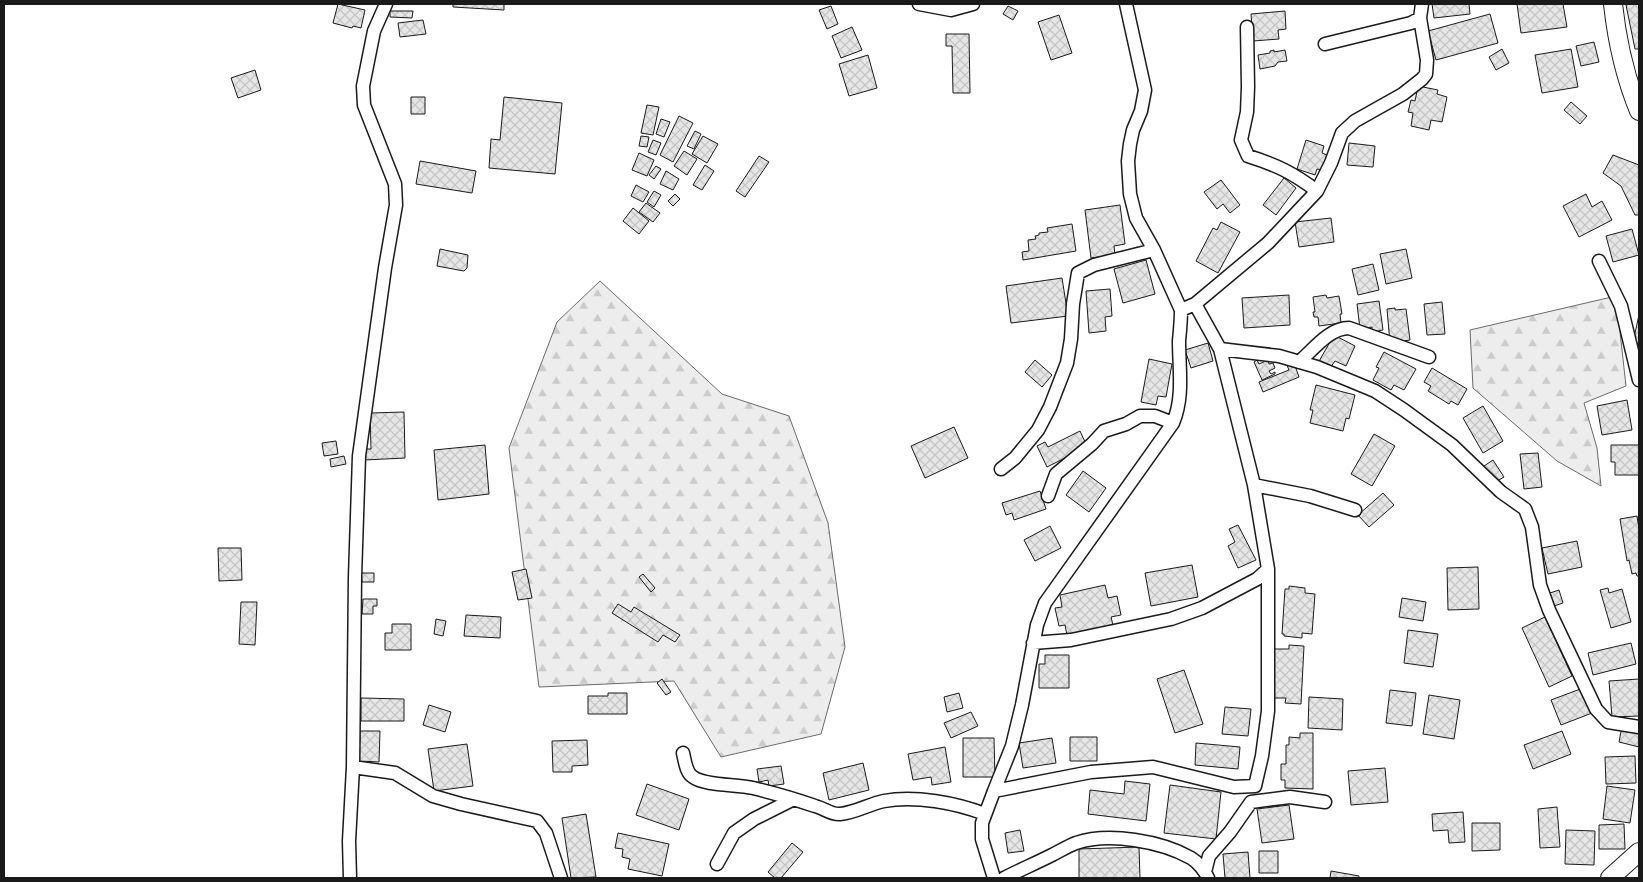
<svg xmlns="http://www.w3.org/2000/svg" width="1643" height="882" viewBox="0 0 1643 882" font-family="'Exo 2',sans-serif">
  <style>
    .forest { fill: url(#forest-firs); stroke: #6a6a6a }
    .building { fill: url(#building-cross-hatch); stroke: #1a1a1a }
    .lines { fill: none; stroke-linecap: round; stroke-linejoin: round }
    .street-casing { stroke: #1a1a1a; stroke-width: 15 }
    .secondary-casing { stroke: #1a1a1a; stroke-width: 20 }
    .street { stroke: #fff; stroke-width: 12 }
    .secondary { stroke: #fff; stroke-width: 18 }
  </style>
  <defs>
    <pattern id="forest-firs" width="22" height="20" patternUnits="userSpaceOnUse" patternTransform="scale(1.25)"><rect width="22" height="20" fill="#ededed"/><path d="M5 1l3.5 6h-7zM16 11l3.5 6h-7z" fill="#cbcbcb"/></pattern>
    <pattern id="building-cross-hatch" width="8" height="8" patternUnits="userSpaceOnUse" patternTransform="scale(1.25)"><rect width="8" height="8" fill="#e6e6e6"/><path d="M0 0l8 8M0 8l8-8" fill="none" stroke="#c5c5c5"/></pattern>
  </defs>
  <rect width="100%" height="100%" fill="#fff"/>
  <path class="forest" d="M600,281L722,394L789,416L828,523L845,647L821,734L721,757L674,681L539,687L509,448L557,322Z
    M1616,296L1626,386L1584,403L1597,448L1601,486L1557,461L1473,388L1470,330Z"/>
  <path class="building" d="M338,4L365,10L361,28L353,26L352,28L333,23Z
    M453,4H504V10L453,7Z
    M1432,4H1469L1470,14L1434,18Z
    M1517,4H1563L1567,27L1521,33Z
    M1631,4H1639V49H1635L1626,5Z
    M831,6L838,24L827,29L819,10Z
    M1008,6L1018,11L1013,20L1003,14Z
    M390,11H413L412,18L390,17Z
    M1285,11L1286,29L1278,30L1279,39L1253,41L1251,14Z
    M1490,14L1498,43L1436,60L1428,31Z
    M1059,15L1072,53L1051,60L1038,22Z
    M423,20L426,34L400,37L398,23Z
    M852,27L862,50L841,58L832,36Z
    M946,34H969L970,93H953L952,46H946Z
    M1594,42L1599,62L1581,66L1576,46Z
    M1502,49L1509,63L1496,70L1489,57Z
    M1571,49L1578,87L1542,93L1535,55Z
    M1274,50V52L1285,50L1287,61L1278,62L1275,66L1260,69L1258,55L1270,53V51Z
    M868,55L877,88L849,96L839,64Z
    M255,70L261,90L238,98L231,78Z
    M1418,86L1438,90L1437,94L1447,97L1442,122L1431,120L1429,130L1411,126L1413,113L1408,112L1411,100L1415,101Z
    M411,97H425V114H411Z
    M504,97L562,103L555,174L489,168L491,139L500,140Z
    M1571,102L1587,116L1580,124L1564,110Z
    M647,105L659,107L653,135L641,133Z
    M679,116L693,123L673,162L660,155Z
    M661,119L670,122L664,137L656,134Z
    M695,131L701,134L694,149L687,146Z
    M641,136L649,137L647,147L639,146Z
    M703,136L718,144L707,163L692,154Z
    M653,140L661,143L656,155L648,152Z
    M1306,140L1324,146L1322,153L1327,155L1322,170L1317,169L1315,175L1297,169Z
    M1349,143L1375,146L1373,167L1347,165Z
    M684,151L697,159L687,175L674,166Z
    M639,153L654,160L647,176L632,170Z
    M1613,155L1639,165V215H1635L1621,186L1603,173Z
    M759,156L769,162L745,197L736,191Z
    M420,161L476,171L472,193L416,184Z
    M705,165L714,171L702,190L693,185Z
    M656,166L661,169L654,179L649,175Z
    M666,171L679,179L673,190L660,184Z
    M1284,178L1296,188L1276,215L1263,205Z
    M1221,180L1240,205L1230,213L1223,204L1217,209L1204,192Z
    M636,185L649,192L643,202L631,196Z
    M654,191L661,195L654,207L647,202Z
    M675,194L680,199L673,206L668,201Z
    M1586,194L1592,207L1602,201L1612,220L1579,237L1563,206Z
    M646,203L660,213L653,222L639,212Z
    M1120,205L1125,244L1114,246L1115,255L1091,258L1085,210Z
    M633,208L649,221L639,234L623,221Z
    M1331,218L1334,242L1299,247L1295,222Z
    M1221,222L1240,232L1218,273L1196,261L1213,228L1217,230Z
    M1072,224L1076,251L1023,260L1022,252L1029,251L1028,240L1036,239L1035,236L1039,235V233L1048,232L1047,228Z
    M1632,229L1639,255L1613,262L1606,236Z
    M440,249L468,255L467,268L464,271L437,266Z
    M1406,249L1412,278L1386,284L1380,254Z
    M1146,260L1155,294L1123,303L1114,269Z
    M1373,264L1379,290L1358,295L1352,269Z
    M1062,278L1068,316L1011,323L1006,286Z
    M1110,289L1112,316L1105,317L1106,331L1089,333L1086,291Z
    M1289,295L1290,325L1244,328L1242,298Z
    M1326,295L1327,298L1339,296L1342,314H1340L1341,323L1319,326L1318,317H1314L1313,312H1315L1313,297Z
    M1379,301L1383,330L1372,332V327L1360,329L1357,304Z
    M1442,302L1445,334L1427,335L1424,304Z
    M1395,308V310L1406,309L1410,340L1390,343L1387,309Z
    M1639,315V344L1633,342Z
    M1334,335L1355,346L1346,366L1335,361L1330,368L1318,363Z
    M1208,343L1213,361L1191,368L1185,350Z
    M1384,352L1416,369L1404,390L1394,385L1391,390L1373,380L1379,368L1376,367Z
    M1149,359L1172,364L1166,397L1158,396L1156,405L1141,402Z
    M1035,360L1052,375L1042,387L1025,372Z
    M1257,360L1259,364L1268,360L1269,364L1273,363L1275,368L1269,371L1271,374L1275,372V374L1262,380L1254,362Z
    M1293,360L1299,377L1263,392L1259,382L1289,370L1286,363Z
    M1432,368L1467,389L1458,405L1451,401L1449,404L1428,391L1431,386L1424,382Z
    M1316,385L1355,395L1349,419L1346,418L1343,431L1310,423L1313,410H1310Z
    M1627,400L1632,430L1602,435L1597,406Z
    M1483,406L1503,441L1483,453L1463,418Z
    M404,412L405,458L364,460V449H371L370,413Z
    M954,427L968,458L925,478L911,446Z
    M1080,431L1086,444L1076,449L1077,452L1047,467L1037,446L1045,442L1048,447Z
    M1374,434L1395,446L1372,486L1351,474Z
    M336,441L338,454L324,456L322,443Z
    M485,445L489,494L438,500L434,450Z
    M1611,445H1639V475H1615V462H1611Z
    M1538,453L1542,487L1524,489L1520,454Z
    M344,456L346,464L331,467L330,459Z
    M1493,460L1504,477L1494,483L1484,466Z
    M1083,471L1106,488L1089,512L1066,495Z
    M1040,491L1046,509L1014,520L1012,513L1006,515L1002,503Z
    M1383,493L1394,505L1369,527L1358,515Z
    M1637,516L1639,529V576H1637L1636,573L1632,574L1629,560L1627,561L1620,519Z
    M1238,525L1256,560L1238,568L1228,546L1235,542L1229,529Z
    M1050,526L1061,548L1035,561L1024,540Z
    M1577,541L1582,567L1548,574L1542,548Z
    M218,548H241L242,580L219,581Z
    M1192,565L1198,597L1151,606L1145,573Z
    M1478,567L1479,609L1448,610L1447,568Z
    M526,569L532,598L518,600L512,572Z
    M361,573H374V582H362Z
    M643,574L655,588L651,592L639,577Z
    M1105,585L1108,598L1117,596L1121,615L1111,617L1113,625L1067,635L1065,625L1059,626L1055,608L1062,607L1060,595Z
    M1289,586L1305,588V593L1315,594L1312,634L1302,633V638L1284,636V634H1282L1285,589H1289Z
    M1608,588L1609,593L1622,589L1631,622L1611,628L1600,590Z
    M1559,590L1563,603L1551,607L1547,594Z
    M1402,598L1426,602L1423,621L1399,617Z
    M363,599H377V606H373V614H362Z
    M241,602H257L255,645L239,644Z
    M618,604L631,612L634,607L680,635L675,642L663,635L658,642L612,613Z
    M466,615L501,617L500,638L464,636Z
    M1545,617L1572,676L1549,687L1522,628Z
    M436,619L446,621L443,636L434,634Z
    M392,624H411V650H385V633H392Z
    M1408,630L1438,634L1433,667L1404,663Z
    M1631,643L1636,664L1593,675L1588,653Z
    M1289,645L1304,646L1301,704L1285,703L1286,698H1272L1274,649H1289Z
    M1045,655H1069V688H1039V664H1045Z
    M1184,670L1203,724L1175,733L1157,679Z
    M662,679L671,692L666,695L657,683Z
    M1639,679V716L1612,717L1609,681Z
    M1583,688L1592,713L1561,725L1551,700Z
    M1390,690L1416,693L1412,726L1386,723Z
    M608,693H627V714H588V696H608Z
    M959,693L963,708L947,712L944,697Z
    M1429,695L1460,700L1454,739L1423,734Z
    M1309,697L1343,699L1342,730L1308,728Z
    M361,698L404,699V721H361Z
    M429,705L451,712L445,732L423,725Z
    M1225,707L1251,709L1248,736L1222,734Z
    M971,712L978,726L951,738L944,723Z
    M1622,726L1639,729V747L1619,742Z
    M360,731H380L379,762L359,761Z
    M1562,731L1571,754L1533,769L1524,745Z
    M1300,733H1313V789L1285,788V780H1281V764H1286V745H1289V737L1300,738Z
    M1070,737H1097V761H1070Z
    M963,738H994L995,777H963Z
    M1052,738L1056,763L1023,768L1019,743Z
    M587,740L588,765L572,766V772H553L552,741Z
    M1196,743L1240,747L1238,769L1195,765Z
    M467,744L473,786L434,791L428,749Z
    M945,747L951,782L932,785L931,777L913,780L908,754Z
    M1635,756L1636,783L1606,784L1605,757Z
    M863,763L869,790L829,800L823,773Z
    M781,766L784,784L769,786L768,780L759,782L757,769Z
    M1385,768L1388,802L1351,805L1348,771Z
    M1125,781L1150,784L1146,821L1088,814L1090,790L1124,794Z
    M647,784L689,799L679,830L636,815Z
    M1170,785L1221,792L1216,839L1164,833Z
    M1607,786L1635,790L1630,823L1603,819Z
    M1289,805L1294,839L1262,843L1257,809Z
    M1557,807L1560,847L1540,848L1538,809Z
    M1463,812L1465,842L1449,843L1448,830L1433,831L1432,814Z
    M586,814L596,877L571,878L562,818Z
    M1472,823H1500V850L1472,851Z
    M1624,824L1625,849H1599V825Z
    M1020,830L1024,851L1008,853L1005,833Z
    M1566,830L1595,831L1594,865L1565,864Z
    M618,833L669,844L662,876L628,869L630,859L622,857L623,849L615,848Z
    M792,843L803,852L781,878H775L768,872Z
    M1139,847L1140,878H1079V849Z
    M1259,851H1278V873H1259Z
    M1248,852L1250,878H1225L1223,854Z
    M1331,871L1359,876V878H1330Z"/>
  <g class="lines">
    <defs>
      <path id="street" d="M919,4L951,10L973,4
        M1126,4L1145,90L1141,111L1133,130L1130,144L1128,161L1130,194L1136,218L1154,250L1181,310
        M1247,27L1248,87L1247,112L1241,140L1248,156C1277,165 1293,173 1317,191
        M1325,44L1411,23L1420,18
        M1599,261L1621,306L1639,380
        M1220,349L1279,356L1317,367L1375,391L1404,410L1452,445L1501,492L1525,509L1532,527L1540,585L1549,610L1596,709L1608,722L1639,727
        M1299,362C1313,350 1329,328 1349,328L1429,357
        M1001,469L1015,458L1038,430L1050,407L1067,363L1071,339L1073,304L1078,273L1094,265L1154,250
        M1254,485L1310,496L1355,510
        M1048,496L1056,474L1092,444L1104,431L1126,424L1140,416H1155L1173,423
        M1033,643L1071,640L1171,619L1202,608L1257,579L1268,569
        M683,753C685,761 686,773 693,777C705,786 737,784 753,788C774,793 795,799 815,806C824,808 831,815 840,814C855,813 869,804 884,801C915,795 956,803 985,814
        M353,767L395,773L433,796L461,804L537,821L546,833L561,878
        M994,791L1012,746L1022,705L1037,625L1045,603L1173,423C1184,397 1179,369 1179,341C1180,331 1181,320 1181,310L1195,304
        M717,864L734,833L754,819L794,799
        M1205,872L1209,856L1230,832L1251,802L1290,797L1325,802
        M350,878L349,841L353,767L355,577L359,456L385,268L396,205L395,184L364,105L363,86L374,31L386,4
        M994,878L982,839V823L994,791L1091,772L1153,767L1234,787L1255,786L1262,756L1268,711V569L1254,485L1220,349L1195,304L1268,243L1317,191L1331,163L1342,133L1355,121L1403,94L1422,79L1426,74L1427,60L1420,18L1422,4
        M1004,878C1020,870 1036,863 1052,855C1060,851 1068,846 1076,843C1109,832 1161,841 1191,858C1198,862 1205,871 1208,878"/>
      <path id="secondary" d="M1613,4C1617,41 1625,77 1639,111
        M1610,878L1639,852"/>
    </defs>
    <use href="#street" class="street-casing"/>
    <use href="#secondary" class="secondary-casing"/>
    <use href="#street" class="street"/>
    <use href="#secondary" class="secondary"/>
  </g>
  <rect width="1643" height="882" fill="none" stroke="#1a1a1a" stroke-width="10"/>
</svg>
